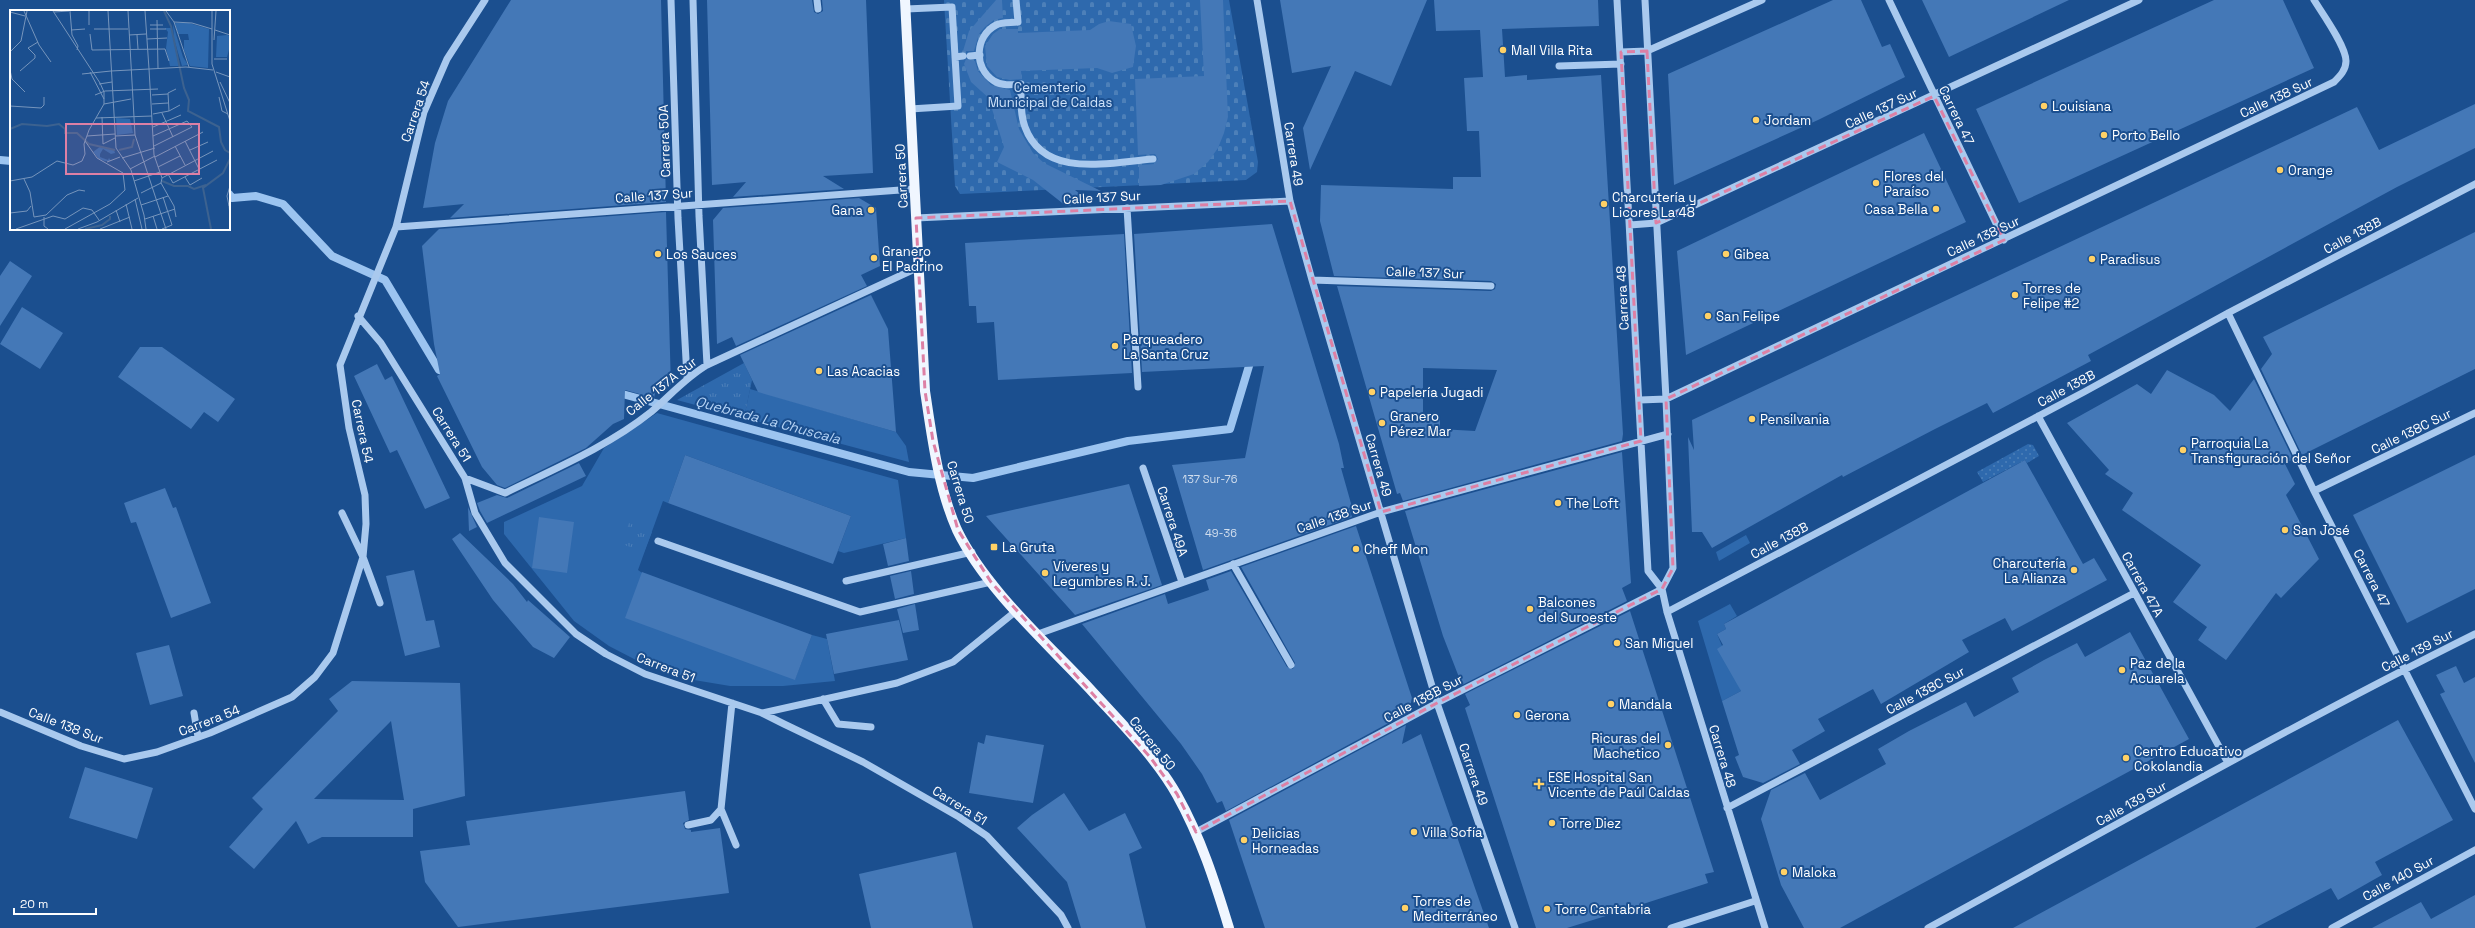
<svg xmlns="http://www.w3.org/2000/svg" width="2475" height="928" viewBox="0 0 2475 928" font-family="'Space Grotesk',sans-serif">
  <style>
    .grass { fill: #2e69ad }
    .cemetery { fill: url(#cemetery-stones) }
    .park { fill: url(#park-tufts) }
    .garden { fill: url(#garden-dots) }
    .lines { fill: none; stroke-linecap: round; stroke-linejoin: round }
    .stream { stroke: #9cc4f0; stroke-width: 8 }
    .building { fill: #4478b7; fill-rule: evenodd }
    .minor { stroke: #a9c9ee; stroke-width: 7 }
    .major { stroke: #f0f6ff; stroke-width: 10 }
    .marked { fill: none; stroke: #dd80a5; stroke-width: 3; stroke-dasharray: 8 5; stroke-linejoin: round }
    .poi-dot { fill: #ffd166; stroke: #1b4f8f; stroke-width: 1.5 }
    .labels { text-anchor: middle; stroke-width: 4; stroke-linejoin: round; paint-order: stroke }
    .number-label { font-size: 11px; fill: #d0dded }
    .poi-label { font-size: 13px; fill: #fff; stroke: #1b4f8f; text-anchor: start }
    .park-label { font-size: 13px; fill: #cfe3fa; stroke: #1b4f8f }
    .street-label { font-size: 13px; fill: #fff; stroke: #1b4f8f }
    .water-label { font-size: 14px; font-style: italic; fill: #b5d3f5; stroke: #1b4f8f }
    .inset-river { fill: none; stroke: #3c6290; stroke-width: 2 }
    .inset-road { fill: none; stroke: #7695bc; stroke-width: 1 }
    .view { fill: #dd80a5; fill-opacity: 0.15; stroke: #dd80a5; stroke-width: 2 }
    .inset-edge { fill: none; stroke: #fff; stroke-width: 2 }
  </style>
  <defs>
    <pattern id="cemetery-stones" width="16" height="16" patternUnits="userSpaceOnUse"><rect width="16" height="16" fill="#2e69ad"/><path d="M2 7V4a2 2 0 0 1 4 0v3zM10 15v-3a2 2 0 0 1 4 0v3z" fill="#4d80b9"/></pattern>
    <pattern id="park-tufts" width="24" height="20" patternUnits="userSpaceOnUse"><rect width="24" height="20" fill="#2e69ad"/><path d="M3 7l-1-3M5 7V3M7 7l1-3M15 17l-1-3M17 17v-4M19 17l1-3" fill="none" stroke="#4d80b9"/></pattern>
    <pattern id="garden-dots" width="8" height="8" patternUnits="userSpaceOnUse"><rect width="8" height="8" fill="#2e69ad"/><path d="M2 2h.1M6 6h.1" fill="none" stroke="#4d80b9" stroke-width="1.8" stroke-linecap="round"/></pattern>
  </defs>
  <rect width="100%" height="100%" fill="#1b4f8f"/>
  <path class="grass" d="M750,389L896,432L906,446L909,462L744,418Z
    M657,413L898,480L906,538L844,553L838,551L851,516L685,455L668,503L663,501L638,570L795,679L812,635L827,639L835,681L783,686H730L694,680L636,660L609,646L574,621L504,534V522L582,486L604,448Z
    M1746,535L1750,543L1719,561L1716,552Z
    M1730,604L1737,616L1724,624L1726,629L1717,634L1741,691L1722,701L1698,621Z"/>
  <path class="cemetery" d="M944,0H1229L1258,162L1257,172L1246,180L960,194L955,186Z"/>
  <path class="park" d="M744,363L752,380L744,418L677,400Z
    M629,523L652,532L644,552L622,544Z"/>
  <path class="garden" d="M2028,444L2033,445L2039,456L2027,463L2025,460L1983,482L1977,472Z"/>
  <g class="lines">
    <path class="stream" d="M0,160L11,161
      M229,194L232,198L256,196L283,204L332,256L385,280L439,370L449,373
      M615,392L909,472L973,478L1128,441L1230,429L1252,356"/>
  </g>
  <path class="building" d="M511,0H661L666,202L450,218L464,204L423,208L435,143L448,101Z
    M707,0H812L814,12L818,14L823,11L822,0H866L873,173L823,176L844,189L733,197L746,182L712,185Z
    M996,0H1002L1003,18L994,20L985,27L979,34L974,51H963L969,31Z
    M1200,0H1223L1228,117L1224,133L1218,148L1208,162L1194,174L1161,185L1139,186V165L1154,164L1158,159L1155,154L1138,155L1135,79L1204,76Z
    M1280,0H1427L1391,86L1355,71L1310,170L1303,128L1331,66L1292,73Z
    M1434,0H1598L1599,26L1502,29L1505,77L1527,75V80L1601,75L1623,434L1622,441L1403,501L1400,493L1397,494L1337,286L1491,291L1495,289L1496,284L1491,281L1334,276L1320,221L1321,185L1453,189V177H1481L1479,131H1467L1464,78L1483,77L1480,30L1436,31ZM1423,368L1497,370L1475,431L1440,429V417L1423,414Z
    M1833,0H1861L1882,47L1890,44L1905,77L1818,120L1674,185L1668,74Z
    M1922,0H2069L1949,57Z
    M2214,0H2283L2314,68L2019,203L1976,109Z
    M1109,21L1131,24L1136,46L1133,67L1112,73L1097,68L1021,71L1022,79L1010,80L997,77L987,66L985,46L993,34L1000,29H1018V33L1090,30L1099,24Z
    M966,59L975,61L978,71L991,85L1010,90L1019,129L1033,153L1044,163L1101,191L1075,190L1080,194L1070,206H1066L1033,180L997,162L1004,147L992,109L991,100L971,82L964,64Z
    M2475,104V148L2397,187L2088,355L2091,361L1993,413L1987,403L1935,429L1843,477L1842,475L1712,548L1702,532H1692L1688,437L1694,450L1692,420L2357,107L2379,150Z
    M1924,133L1966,222L1686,355L1677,251Z
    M859,198L876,208L880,266L861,275L867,286L736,346L732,337L717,344L713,220L723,208Z
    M666,212L671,387L657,384L654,398L625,390L624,419L613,424L586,448L505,488L497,485L482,467L437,376L440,374L434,344L422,246L439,229Z
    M1272,224L1339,444L1344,468H1341L1352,507L1349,508L1352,517L1203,570L1172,465L1245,458L1264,366L1142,372L1134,234Z
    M2475,232V369L2302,455L2261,369L2272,354L2263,337Z
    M1124,234L1132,373L998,380L994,322L977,323L976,306H969L965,243Z
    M10,261L32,276L0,326V276Z
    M871,295L888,329L896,432L758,392L740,355Z
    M22,307L63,333L40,369L0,344Z
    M140,347H162L235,399L218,422L204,412L191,429L118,377Z
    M377,364L385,380L392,376L450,498L425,509L397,450L390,453L354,376Z
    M2167,370L2214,395L2230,411L2254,379L2293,459L2285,464L2295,484L2286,495L2319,559L2281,598L2276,593L2226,660L2198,640L2207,627L2173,602L2201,565L2122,510L2133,493L2105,474L2109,470L2067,423L2137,384L2151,394Z
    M1622,452L1631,583L1622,588L1627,601L1462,685L1443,636L1405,511Z
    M685,455L851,516L833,564L668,503Z
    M2475,455V589L2407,623L2353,515Z
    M2025,460L2083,564L2094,558L2107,580L2012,631L2005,618L1962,640L1969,652L1881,704L1873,689L1818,719L1825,731L1792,750L1800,764L1763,783L1743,777L1735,757L1739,755L1722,701L1741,691L1717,649L1723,645L1717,634L1726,629L1724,624Z
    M579,463L586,476L487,523L480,511L477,503L497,495L507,498Z
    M1129,484L1162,585L1075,615L986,516Z
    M165,488L173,508L176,507L211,603L171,618L136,522L131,523L124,503Z
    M468,507L477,527L469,531Z
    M539,517L574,522L567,573L532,568Z
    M1356,526L1412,698L1409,712L1226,811L1222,801L1217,803L1202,774L1181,744L1082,624L1165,594L1168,604L1189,597L1209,590L1206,580L1231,571L1287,667L1293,669L1295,663L1241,567Z
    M460,533L513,584L527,602L528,600L570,637L554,658L533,647L493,600L452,539Z
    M906,538L909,561L888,566L883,544Z
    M414,570L426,621L434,620L440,647L405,656L386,576Z
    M911,571L914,594L895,599L890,576Z
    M642,572L812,635L795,680L625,618Z
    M915,604L919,630L903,633L897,609Z
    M1630,611L1714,872L1705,874L1708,883L1609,915L1567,928H1536L1465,708L1470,705L1465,694Z
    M899,620L908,660L834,674L826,634Z
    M2130,632L2189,739L1840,928H1804L1781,885L1761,819L1771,790L1805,773L1820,800L1886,764L1878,749L1909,731L1966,702L1974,717L2019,692L2012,678L2044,660L2077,643L2085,657Z
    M169,645L183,696L150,705L136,653Z
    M2456,666L2464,683L2475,677V763L2440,694L2445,692L2436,675Z
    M352,681L460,683L465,796L413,809V837H322L308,844L296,821L254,869L229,847L263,809L252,798L338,711L329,699ZM391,721L404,800L314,799Z
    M2398,720L2453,820L2375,862L2382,875L2338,900L2331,888L2255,928H2013Z
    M1406,725L1402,744L1421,734L1489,928H1265L1229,820Z
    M986,735L1044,745L1033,803L969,793L978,742L984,744Z
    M85,767L153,788L137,839L69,818Z
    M685,791L689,820L683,823L685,829L691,830V832L720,828L729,893L458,927L425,882L420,851L470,845L466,821Z
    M1064,793L1089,831L1125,813L1142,848L1129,854L1146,928H1081L1067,882L1017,828L1032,815Z
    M956,852L973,928H871L859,874Z
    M2475,895V928H2372L2421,902L2431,919Z"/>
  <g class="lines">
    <path class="minor" d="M671,0L678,218L687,377
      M693,0L699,216L707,365
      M817,0L818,9
      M1016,0L1018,22C1011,23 1002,22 996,25C975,36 973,68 994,81C1002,86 1011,85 1021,84C1021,98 1020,114 1025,127C1044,180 1111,162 1153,159
      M1257,0L1290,201L1312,280L1437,703L1515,928
      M1617,0L1648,571L1662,589L1667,612L1765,928
      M1645,0L1666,399L1673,568L1662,589
      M1889,0L2004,240
      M906,9L952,7L958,106L910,109
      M1621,52L1647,51L1762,0
      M970,56L980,55
      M955,57L963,56
      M1559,66L1621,64
      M1127,208L1138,387
      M916,218L1290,201
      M1630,225L1656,223L2139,0
      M396,227L914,189
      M1312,280L1491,286
      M2228,313L2314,491L2475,809
      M358,316L381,343L465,478L475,513L505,563L576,634L606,654L645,674L762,713L784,724L863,762L959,817L987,836L1061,915L1068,928
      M1640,400L1666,399L2334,82C2340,76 2346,70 2346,61C2346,46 2322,13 2314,0
      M2038,416L2228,763
      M1143,468L1182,582
      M465,478L505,493C554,469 607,447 651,412C670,396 685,378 707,365L919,267
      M2314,491L2475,413
      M342,513L363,557L380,603
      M658,541L860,612L991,582
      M1233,564L1291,665
      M846,581L972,552
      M1667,612L2084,392L2228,313L2475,184
      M1038,634L1381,512L1668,434
      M823,699L838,724L871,727
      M732,703L721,809L736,845
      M0,712L81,746L124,759L157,752L210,733L292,697L315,677L333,653L363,557L366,524L365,495L349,428L340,365L396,227L424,112L447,59L485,0
      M194,713L198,737
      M762,713L897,683L953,662L1016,611
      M1727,808L2134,593
      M688,825L711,820L721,809
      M1196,832L1437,703L1662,589
      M1671,928L1755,901
      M1928,928C2109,829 2290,726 2475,634
      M2332,928L2475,850"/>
    <path class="major" d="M905,0L925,391C932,437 938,487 957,530C985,588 1045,641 1089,688C1119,721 1155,756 1177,795C1201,838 1215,882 1229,928"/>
  </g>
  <path class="marked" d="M1647,51L1656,223L1934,96L2004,240L1666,399L1673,568L1662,589L1437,703L1196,832L1177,794L1150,757L991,582L958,530L933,441L925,391L916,218L1290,201L1381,512L1641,441L1621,52Z"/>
  <g class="poi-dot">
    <circle cx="1503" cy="50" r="4"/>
    <circle cx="2044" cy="106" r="4"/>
    <circle cx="1756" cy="120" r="4"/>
    <circle cx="2104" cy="135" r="4"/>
    <circle cx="2280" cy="170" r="4"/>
    <circle cx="1876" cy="183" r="4"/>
    <circle cx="1604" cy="204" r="4"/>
    <circle cx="1936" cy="209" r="4"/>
    <circle cx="871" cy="210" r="4"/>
    <circle cx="658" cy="254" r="4"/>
    <circle cx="1726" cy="254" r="4"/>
    <circle cx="874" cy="258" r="4"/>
    <circle cx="2092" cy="259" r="4"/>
    <circle cx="2015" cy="295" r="4"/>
    <circle cx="1708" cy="316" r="4"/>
    <circle cx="1115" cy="346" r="4"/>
    <circle cx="819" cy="371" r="4"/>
    <circle cx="1372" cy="392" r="4"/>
    <circle cx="1752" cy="419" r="4"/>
    <circle cx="1382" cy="423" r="4"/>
    <circle cx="2183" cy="450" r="4"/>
    <circle cx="1558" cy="503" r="4"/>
    <circle cx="2285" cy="530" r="4"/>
    <rect x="990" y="543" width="8" height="8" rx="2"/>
    <circle cx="1356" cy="549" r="4"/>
    <circle cx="2074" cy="570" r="4"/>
    <circle cx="1045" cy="573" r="4"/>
    <circle cx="1530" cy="609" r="4"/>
    <circle cx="1617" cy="643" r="4"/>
    <circle cx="2122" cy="670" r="4"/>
    <circle cx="1611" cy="704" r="4"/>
    <circle cx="1517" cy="715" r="4"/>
    <circle cx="1668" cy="745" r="4"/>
    <circle cx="2126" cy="758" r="4"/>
    <path d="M1537 778h4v4h4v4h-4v4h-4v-4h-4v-4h4z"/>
    <circle cx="1552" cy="823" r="4"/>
    <circle cx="1414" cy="832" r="4"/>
    <circle cx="1244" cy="840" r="4"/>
    <circle cx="1784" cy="872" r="4"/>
    <circle cx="1405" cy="908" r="4"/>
    <circle cx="1547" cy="909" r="4"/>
  </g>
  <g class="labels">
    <g class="number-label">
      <text x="1210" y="483">137 Sur-76</text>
      <text x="1221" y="537">49-36</text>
    </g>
    <g class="poi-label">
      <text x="1511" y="55">Mall Villa Rita</text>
      <text x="2052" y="111">Louisiana</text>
      <text x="1764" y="125">Jordam</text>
      <text x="2112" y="140">Porto Bello</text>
      <text x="2288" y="175">Orange</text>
      <text x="1884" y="181">Flores del<tspan x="1884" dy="15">Paraíso</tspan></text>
      <text x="1612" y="202">Charcutería y<tspan x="1612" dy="15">Licores La 48</tspan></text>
      <text x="1928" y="214" text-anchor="end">Casa Bella</text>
      <text x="863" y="215" text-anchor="end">Gana</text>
      <text x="882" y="256">Granero<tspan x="882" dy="15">El Padrino</tspan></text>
      <text x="666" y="259">Los Sauces</text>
      <text x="1734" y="259">Gibea</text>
      <text x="2100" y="264">Paradisus</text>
      <text x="2023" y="293">Torres de<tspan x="2023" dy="15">Felipe #2</tspan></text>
      <text x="1716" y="321">San Felipe</text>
      <text x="1123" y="344">Parqueadero<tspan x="1123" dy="15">La Santa Cruz</tspan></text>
      <text x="827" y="376">Las Acacias</text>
      <text x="1380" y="397">Papelería Jugadi</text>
      <text x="1390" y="421">Granero<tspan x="1390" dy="15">Pérez Mar</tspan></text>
      <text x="1760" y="424">Pensilvania</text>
      <text x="2191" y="448">Parroquia La<tspan x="2191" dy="15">Transfiguración del Señor</tspan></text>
      <text x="1566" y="508">The Loft</text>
      <text x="2293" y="535">San José</text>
      <text x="1002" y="552">La Gruta</text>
      <text x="1364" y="554">Cheff Mon</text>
      <text x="2066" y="568" text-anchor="end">Charcutería<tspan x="2066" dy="15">La Alianza</tspan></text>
      <text x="1053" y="571">Víveres y<tspan x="1053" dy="15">Legumbres R. J.</tspan></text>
      <text x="1538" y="607">Balcones<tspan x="1538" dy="15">del Suroeste</tspan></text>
      <text x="1625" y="648">San Miguel</text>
      <text x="2130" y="668">Paz de la<tspan x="2130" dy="15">Acuarela</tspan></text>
      <text x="1619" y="709">Mandala</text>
      <text x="1525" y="720">Gerona</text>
      <text x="1660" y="743" text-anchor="end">Ricuras del<tspan x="1660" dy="15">Machetico</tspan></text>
      <text x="2134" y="756">Centro Educativo<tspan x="2134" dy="15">Cokolandia</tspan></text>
      <text x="1548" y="782">ESE Hospital San<tspan x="1548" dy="15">Vicente de Paúl Caldas</tspan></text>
      <text x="1560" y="828">Torre Diez</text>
      <text x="1422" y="837">Villa Sofía</text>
      <text x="1252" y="838">Delicias<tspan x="1252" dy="15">Horneadas</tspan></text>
      <text x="1792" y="877">Maloka</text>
      <text x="1413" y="906">Torres de<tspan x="1413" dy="15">Mediterráneo</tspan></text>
      <text x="1555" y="914">Torre Cantabria</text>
    </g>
    <g class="park-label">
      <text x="1050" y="92">Cementerio<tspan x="1050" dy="15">Municipal de Caldas</tspan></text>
    </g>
    <g class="street-label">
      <text transform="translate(2276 97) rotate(-25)" y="5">Calle 138 Sur</text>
      <text transform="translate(1881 108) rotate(-25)" y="5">Calle 137 Sur</text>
      <text transform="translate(415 111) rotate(-71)" y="5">Carrera 54</text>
      <text transform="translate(1957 115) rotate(64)" y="5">Carrera 47</text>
      <text transform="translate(664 141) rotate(-92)" y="5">Carrera 50A</text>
      <text transform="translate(1294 154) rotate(81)" y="5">Carrera 49</text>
      <text transform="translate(901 176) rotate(-93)" y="5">Carrera 50</text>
      <text transform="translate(654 195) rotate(-4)" y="5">Calle 137 Sur</text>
      <text transform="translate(1102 197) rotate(-3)" y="5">Calle 137 Sur</text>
      <text transform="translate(2352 235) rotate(-28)" y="5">Calle 138B</text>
      <text transform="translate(1983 236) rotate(-25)" y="5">Calle 138 Sur</text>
      <text transform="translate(1425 272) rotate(2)" y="5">Calle 137 Sur</text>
      <text transform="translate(1622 298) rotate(-93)" y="5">Carrera 48</text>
      <text transform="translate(661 386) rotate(-38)" y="5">Calle 137A Sur</text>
      <text transform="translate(2066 388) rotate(-28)" y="5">Calle 138B</text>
      <text transform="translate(363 431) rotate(78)" y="5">Carrera 54</text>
      <text transform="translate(2411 431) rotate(-26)" y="5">Calle 138C Sur</text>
      <text transform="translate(452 434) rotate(58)" y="5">Carrera 51</text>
      <text transform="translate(1379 465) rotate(74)" y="5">Carrera 49</text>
      <text transform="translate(961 492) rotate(73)" y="5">Carrera 50</text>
      <text transform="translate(1334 516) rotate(-19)" y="5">Calle 138 Sur</text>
      <text transform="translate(1173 521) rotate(72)" y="5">Carrera 49A</text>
      <text transform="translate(1779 540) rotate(-28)" y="5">Calle 138B</text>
      <text transform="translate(2372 578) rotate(63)" y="5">Carrera 47</text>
      <text transform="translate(2143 584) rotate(61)" y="5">Carrera 47A</text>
      <text transform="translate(2417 650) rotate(-27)" y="5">Calle 139 Sur</text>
      <text transform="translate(666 667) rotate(21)" y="5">Carrera 51</text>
      <text transform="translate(1925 690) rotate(-28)" y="5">Calle 138C Sur</text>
      <text transform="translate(1423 698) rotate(-28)" y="5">Calle 138B Sur</text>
      <text transform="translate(209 720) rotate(-21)" y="5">Carrera 54</text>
      <text transform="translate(66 725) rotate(21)" y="5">Calle 138 Sur</text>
      <text transform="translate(1153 743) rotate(51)" y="5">Carrera 50</text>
      <text transform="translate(1723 756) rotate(73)" y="5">Carrera 48</text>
      <text transform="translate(1474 774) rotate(71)" y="5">Carrera 49</text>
      <text transform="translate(2131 803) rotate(-29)" y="5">Calle 139 Sur</text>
      <text transform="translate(960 805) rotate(32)" y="5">Carrera 51</text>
      <text transform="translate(2398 878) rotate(-29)" y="5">Calle 140 Sur</text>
    </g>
    <g class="water-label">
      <text transform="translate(768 420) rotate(15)" y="5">Quebrada La Chuscala</text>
    </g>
  </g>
  <g transform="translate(10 10)">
    <rect width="220" height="220" fill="#1b4f8f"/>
    <path d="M165,13H179L199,19L198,58L180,56L174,40V30H179L178,24H168ZM217,25L220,26V36L217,47H206L207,26ZM91,136L104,140L105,143L101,144L93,139L90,144V147L98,150L99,148L101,151H95L89,149L83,142Z" fill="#2e69ad"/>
    <path d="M106,108L120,109L123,123L107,125Z" fill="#2e69ad"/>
    <path d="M163,14L173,47L178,55L172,56L164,29ZM155,18H161L169,56H160L156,38L158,22Z" fill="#2e69ad"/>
    <path class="inset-river" d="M154,1L161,16L174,78L179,90L178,101L209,117L211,132L215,140L220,143M0,119L12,114L37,116L49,114L55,119V123H67L79,134L105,140M109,140L122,137L124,129M152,171L164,176H178L184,179L196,175M75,219L92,215L100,209V206M201,219L193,178L213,163L220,149"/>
    <path class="inset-road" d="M14,1L29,35L41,52M60,1L62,25L68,36L67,40M79,1V15M98,1L106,138L121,160L134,205L136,219M118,1L125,125L156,219M156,1L164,12L179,57M202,1V54L220,111M0,2L15,6M44,2L59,1M147,10L148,58M164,12L182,13L202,19M140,15H153M84,19H118M140,19H156M61,20L75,19M205,20L220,25M80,24L82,40L155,39L159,51M119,25L136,24M127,25L128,39M137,29L157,28M204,30L206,1M0,42L11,31L17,1M204,49H217M0,60L2,69L15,82M10,61L25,48V45L18,38L28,32M101,61L139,59L135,1M80,62L94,89M206,62L220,67M72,64L101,61M210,72L220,93M89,74L102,72M85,85L95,81L148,79M142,85L158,84M209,87L212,101L218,104M94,94L121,89M142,94L158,93M0,96L31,98L34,95V87M159,101L158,83L166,79M152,103L163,127M143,104L159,101L170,95M92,107L93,134M86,108L142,106M143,117L171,105M77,126L105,124M105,126L125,125M143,126L177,111L182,117L144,136M175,131L189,159M93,134L105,128M165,136L175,155M180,140L198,132M145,147L193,122M112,148L145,138M97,152L110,147M148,157L170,146M120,159L145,146M158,164L163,173L207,150M175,167L180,175L192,168M152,168L203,141M14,169L20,182L24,207L36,205L57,185L69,180L75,181M0,171L22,167L47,151L63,155L72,151L75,144L74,134L79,120L94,94V82L90,73L43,1M124,171L150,162M131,183L151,173M125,189L132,219M116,194L122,219M219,194L220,208M131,195L158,186M219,196L217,186L220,176M106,200L110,212M0,203L17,201L21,196M143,206L147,219M34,207V216L38,219M166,207L164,196L151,173L152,168L144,145L139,59L176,57L203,60M135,209L165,199M6,219L43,206L55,209L73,198L82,200L89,210M55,219L100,194L115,180L113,163L87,148L75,131M68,219L87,212L128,188M90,219L120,207M152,219L162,215L153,187"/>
    <path class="view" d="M56,114H189V164H56Z"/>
    <rect width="220" height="220" class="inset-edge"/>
  </g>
  <path d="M14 908v6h82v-6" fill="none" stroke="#ffffff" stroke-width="2"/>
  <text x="20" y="908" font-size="12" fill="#ffffff" stroke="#1b4f8f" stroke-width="3" paint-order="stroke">20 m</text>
</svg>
